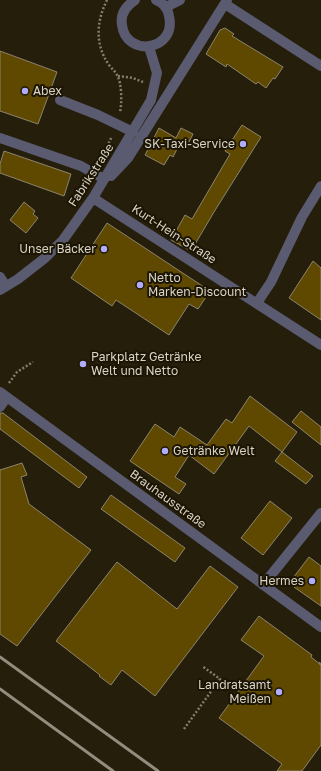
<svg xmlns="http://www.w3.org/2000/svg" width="321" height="771" viewBox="0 0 321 771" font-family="'Golos Text',sans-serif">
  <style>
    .building { fill: #5f4900; stroke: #8c846e }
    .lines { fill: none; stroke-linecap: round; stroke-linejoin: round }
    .path { stroke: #847e6f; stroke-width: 2.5; stroke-dasharray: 2 2; stroke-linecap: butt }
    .minor { stroke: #5a5a71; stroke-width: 10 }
    .rail { stroke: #938d7f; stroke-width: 3 }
    .poi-dot { fill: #b1adfa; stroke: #1c1503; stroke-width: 1.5 }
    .labels { text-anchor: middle; stroke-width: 4; stroke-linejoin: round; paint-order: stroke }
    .poi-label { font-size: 12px; fill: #d9d4c8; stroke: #1c1503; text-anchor: start }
    .street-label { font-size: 12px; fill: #d9d4c8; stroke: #1c1503 }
  </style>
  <rect width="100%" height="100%" fill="#251e0b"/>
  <path class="building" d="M225,28L234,34L232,36L283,67L275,79L273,78L266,88L258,82L256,84L227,64L226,67L206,54L220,30Z
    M0,51L57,72L38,124L0,111Z
    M242,125L261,137L214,212L191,251L171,240L185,215L192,219L230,154L225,151Z
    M159,128L176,138L181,128L193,134L188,144L181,141L173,157L170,155L164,165L145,155Z
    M4,151L71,174L64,196L0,173V164Z
    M24,202L35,211L33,214L38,218L26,233L10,220Z
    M107,223L210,291L198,309L189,304L169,335L116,300L112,306L71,278Z
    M313,261L321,268V320L289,298Z
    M250,396L297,432L282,452L249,426L214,474L189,455L175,477L186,484L179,494L130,461L155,424L174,437L180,427L207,445L226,419L232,423Z
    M301,411L321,427V445L292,422Z
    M0,413H3L87,477L79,488L0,429Z
    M282,452L313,476L306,484L275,461Z
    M22,463L27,475L21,477L29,504L91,550L17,646L0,634V470Z
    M111,495L185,548L175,562L101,509Z
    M270,501L292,518L263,555L241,538Z
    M309,557L321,566V606L294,587L293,578Z
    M117,562L177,609L210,566L238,587L155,696L122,670L111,685L99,676L100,675L56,641Z
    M259,616L312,655L311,657L321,665V745L302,771H277L282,764L219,718L264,656L241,640Z"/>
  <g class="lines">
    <path class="path" d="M107,0C96,22 95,45 109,65C112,69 115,71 117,75C122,83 122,103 120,112
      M118,76L133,78L143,82
      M107,147L112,136
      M9,383L17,372L33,362
      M319,664L321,662
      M184,729L220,679L202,666"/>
    <path class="minor" d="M135,0C126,6 120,14 122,25C126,58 177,51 169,16C168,9 163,3 156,0
      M225,4L321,66
      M166,7L180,0
      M60,100L98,115L133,132
      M0,138L81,166L104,179
      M111,176L128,158L227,0
      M93,198L321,345
      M0,277L6,286
      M0,290L18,279L45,258L63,240L93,198L151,100L157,73L149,47
      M257,303L271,282L302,217L321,186
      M0,392L321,627
      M0,407L7,397
      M263,585L321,513"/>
    <path class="rail" d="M0,657L158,771
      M0,689L113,771"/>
  </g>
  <g class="poi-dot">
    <circle cx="25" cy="91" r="4"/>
    <circle cx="243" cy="144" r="4"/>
    <circle cx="104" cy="249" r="4"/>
    <circle cx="140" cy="285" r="4"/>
    <circle cx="83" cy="364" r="4"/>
    <circle cx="165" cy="451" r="4"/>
    <circle cx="312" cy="581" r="4"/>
    <circle cx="279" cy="692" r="4"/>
  </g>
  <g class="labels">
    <g class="poi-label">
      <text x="33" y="95">Abex</text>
      <text x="235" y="148" text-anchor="end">SK-Taxi-Service</text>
      <text x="96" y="253" text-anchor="end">Unser Bäcker</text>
      <text x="148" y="282">Netto<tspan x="148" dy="14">Marken-Discount</tspan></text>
      <text x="91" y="361">Parkplatz Getränke<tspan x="91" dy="14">Welt und Netto</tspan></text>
      <text x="173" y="455">Getränke Welt</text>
      <text x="304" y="585" text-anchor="end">Hermes</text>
      <text x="271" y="689" text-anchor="end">Landratsamt<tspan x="271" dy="14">Meißen</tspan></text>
    </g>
    <g class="street-label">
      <text transform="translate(91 175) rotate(-57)" y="4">Fabrikstraße</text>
      <text transform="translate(174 234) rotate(33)" y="4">Kurt-Hein-Straße</text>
      <text transform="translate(168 499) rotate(36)" y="4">Brauhausstraße</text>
    </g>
  </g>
</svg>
